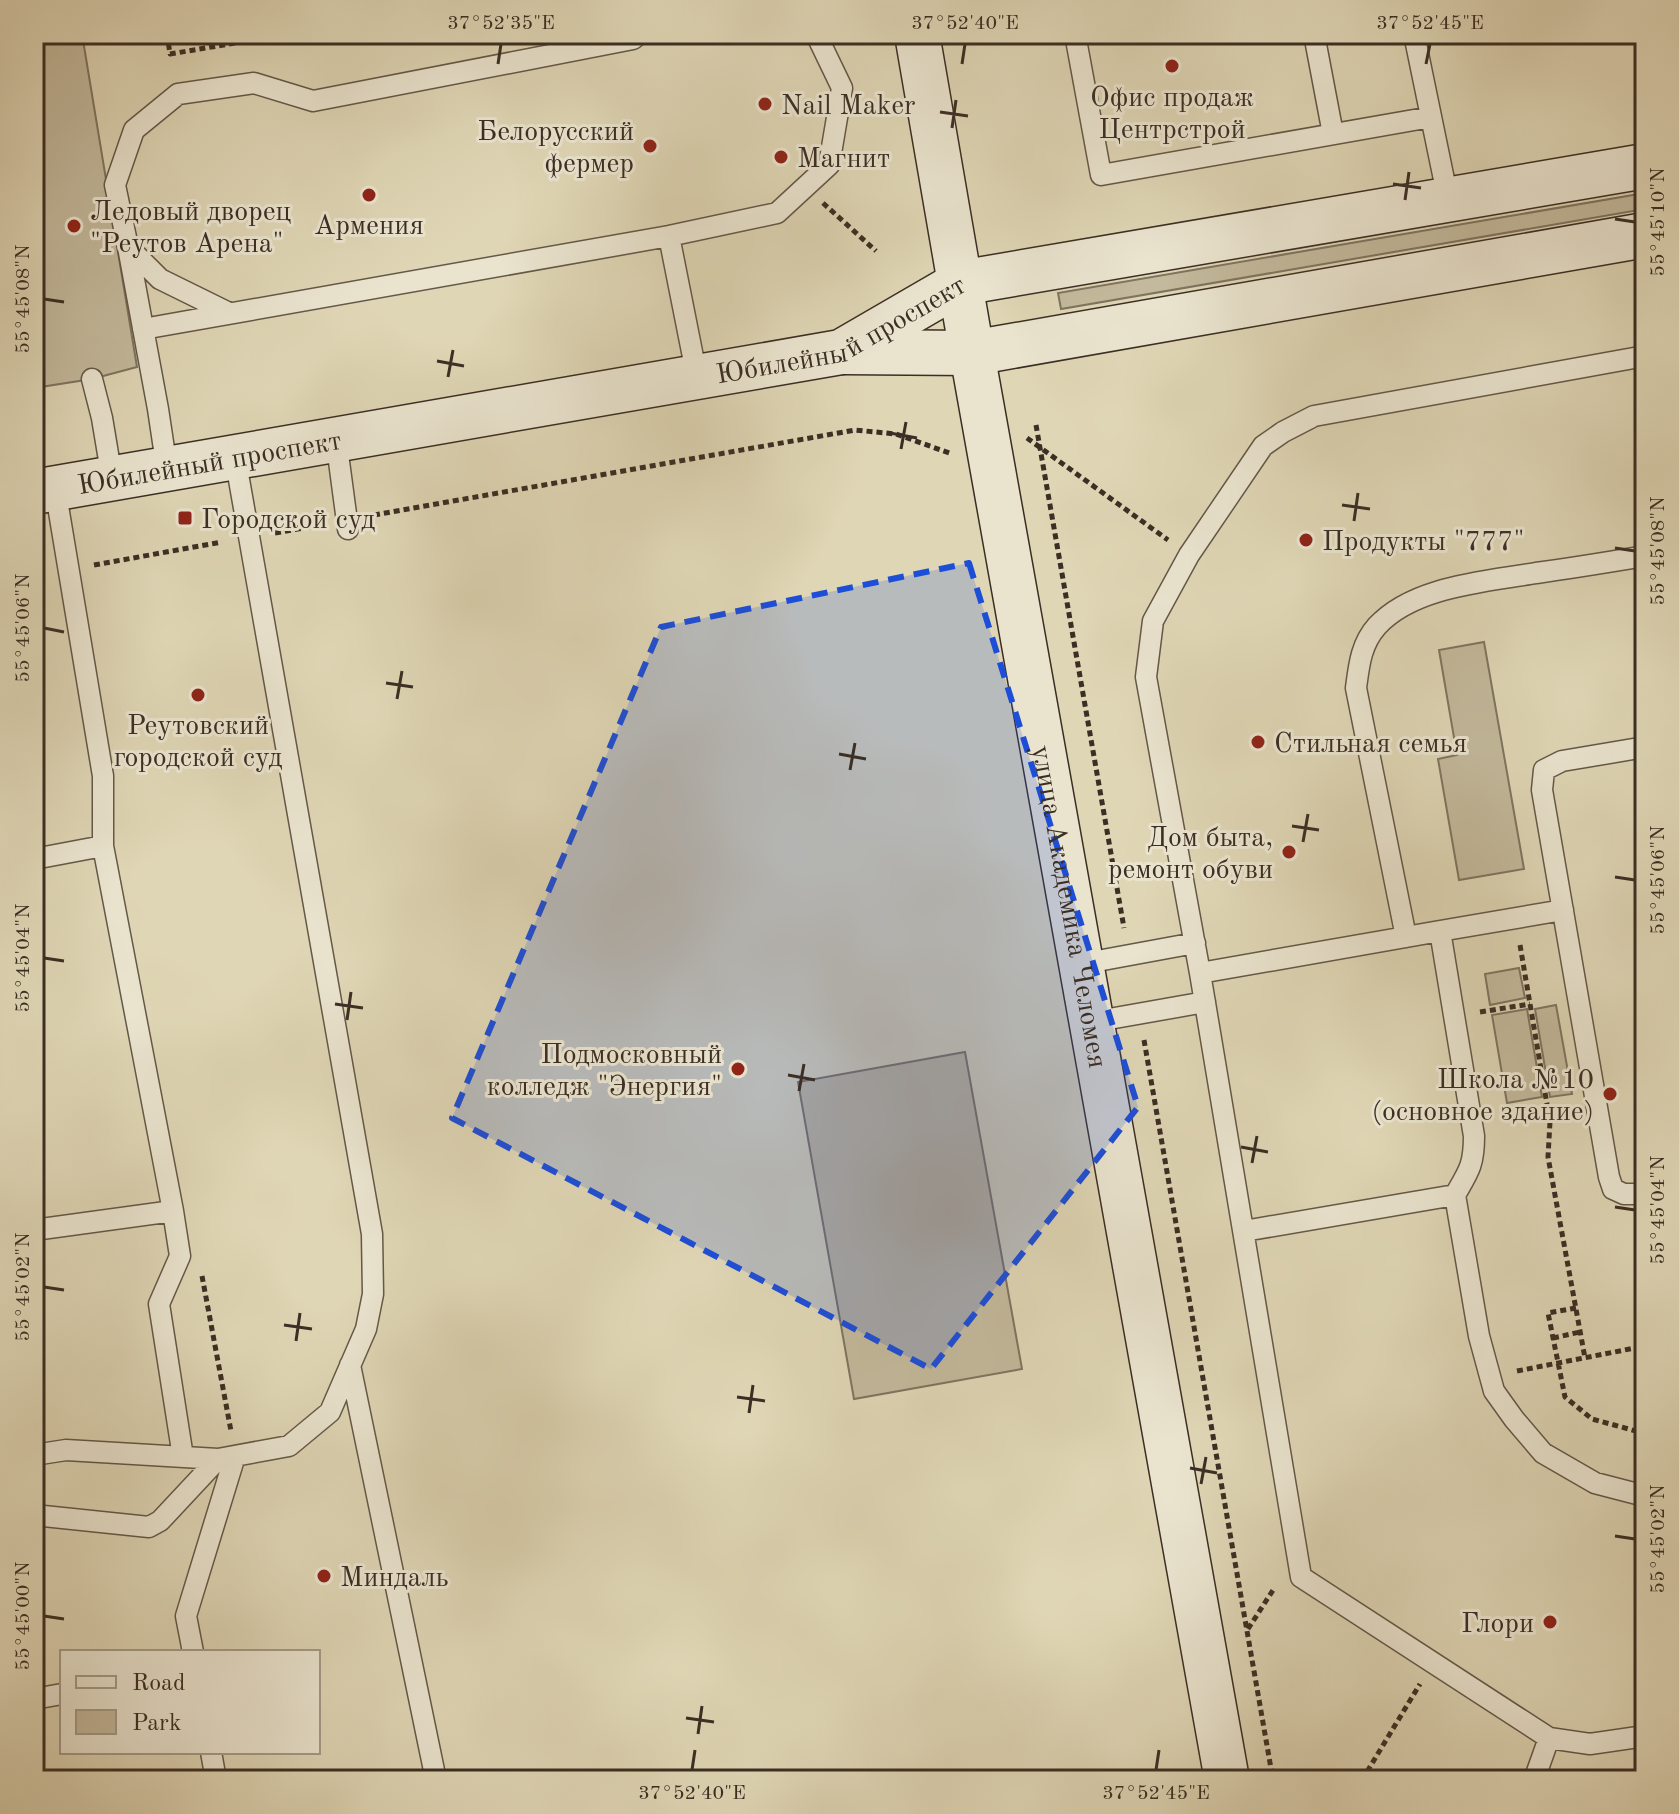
<svg xmlns="http://www.w3.org/2000/svg" width="1679" height="1814" viewBox="0 0 1679 1814" font-family="'Old Standard TT',serif">
  <style>
    .green { fill: #c3b99c; stroke: #7f7460; stroke-width: 2 }
    .lines { fill: none; stroke-linecap: round; stroke-linejoin: round }
    .lane-casing { stroke: #645848; stroke-width: 23 }
    .secondary-casing { stroke: #3b2e24; stroke-width: 47 }
    .path { stroke: #3b2e24; stroke-width: 5; stroke-dasharray: 6 4; stroke-linecap: butt }
    .lane { stroke: #eae4cf; stroke-width: 20 }
    .secondary { stroke: #eae4cf; stroke-width: 44 }
    .marked { fill: #1d4ed8; fill-opacity: 0.2; stroke: #1d4ed8; stroke-width: 6; stroke-dasharray: 16 10; stroke-linejoin: round }
    .ticks { fill: none; stroke: #3b2e24; stroke-width: 3 }
    .poi-dot { fill: #8f2418; stroke: #eae4cf; stroke-width: 3 }
    .labels { text-anchor: middle; stroke-width: 6; stroke-linejoin: round; paint-order: stroke }
    .poi-label { font-size: 28px; fill: #3b2e24; stroke: #eae4cf; text-anchor: start }
    .street-label { font-size: 28px; fill: #3b2e24; stroke: #eae4cf }
    .neatline { fill: none; stroke: #3b2e24; stroke-width: 3 }
    .ticks-label { font-size: 20px; text-anchor: middle; fill: #3b2e24 }
  </style>
  <rect width="100%" height="100%" fill="#dfd6b5"/>
  <filter id="stains"><feTurbulence type="fractalNoise" baseFrequency=".0025" numOctaves="4"/><feColorMatrix values="0 0 0 0 .2 0 0 0 0 .09 0 0 0 0 .02 0 0 0 .5 -.17"/></filter>
  <radialGradient id="worn" r=".72"><stop offset=".6" stop-color="#630" stop-opacity="0"/><stop offset="1" stop-color="#630" stop-opacity=".3"/></radialGradient>
  <path class="green" d="M34,34H82L137,367L92,379L34,388Z
    M1645,193V209L1061,309L1058,293Z
    M1484,642L1524,869L1459,880L1438,759L1457,755L1439,650Z
    M1519,968L1525,998L1490,1005L1485,974Z
    M1556,1005L1572,1094L1550,1097L1535,1009Z
    M1527,1009L1542,1097L1507,1103L1492,1015Z
    M965,1052L1022,1369L854,1399L798,1082Z"/>
  <g class="lines">
    <defs>
      <path id="lane" d="M1075,34L1101,175L1431,117
        M1314,34L1333,134
        M1414,34L1448,199
        M669,236L697,377
        M128,247L158,409L167,469
        M229,313L160,279L128,247L115,185L134,130L178,94L254,83L313,101L633,39L639,34
        M143,329L669,236L777,213L829,165L842,88L816,34
        M1645,356L1314,416L1283,432L1263,446L1189,555L1153,621L1146,677L1200,973L1301,1577L1549,1738L1590,1744L1645,1736
        M92,379L102,418L112,478
        M336,439L348,529
        M1645,747L1562,761L1544,770L1542,790L1609,1177L1613,1189L1624,1194H1645
        M34,859L103,846
        M1440,931L1563,910
        M1406,937L1356,688C1359,665 1361,644 1377,626C1414,586 1485,582 1536,573C1573,568 1609,562 1645,556
        M1081,964L1195,943
        M1200,973L1440,931L1474,1136C1474,1165 1469,1171 1455,1195L1244,1231
        M1092,1022L1205,1002
        M1455,1195L1479,1336L1494,1391L1514,1419L1543,1453L1595,1483L1645,1496
        M173,1211L180,1256L159,1304L183,1457
        M34,1230L173,1211L103,846V776L55,488
        M350,1365L436,1780
        M34,1455L66,1450L218,1459L289,1446L330,1412L366,1329L373,1294L372,1234L235,457
        M34,1515L149,1527L160,1521L218,1459
        M193,1652L186,1616L235,1456
        M34,1699L62,1694
        M211,1752L216,1780
        M1534,1780L1549,1738"/>
      <g id="secondary">
        <path id="s1" d="M917,34L972,353L1227,1780"/>
        <path d="M844,352L972,353L1645,235"/>
        <path id="s2" d="M34,492L841,352L960,283L1645,166"/>
      </g>
    </defs>
    <use href="#lane" class="lane-casing"/>
    <use href="#secondary" class="secondary-casing"/>
    <path class="path" d="M167,34L170,54L289,34
      M220,34L222,45
      M823,203L876,251
      M1036,425L1124,928
      M1027,438L1168,540
      M374,515L855,430L896,434L952,454
      M275,533L320,525
      M94,565L222,542
      M1520,945L1550,1122L1548,1157L1585,1358
      M1480,1012L1530,1004
      M1144,1040L1273,1780
      M202,1276L231,1431
      M1576,1308L1548,1313L1565,1397L1592,1419L1636,1431L1645,1429
      M1553,1338L1580,1332
      M1517,1371L1645,1346
      M1248,1629L1275,1587
      M1639,1765L1641,1780
      M1362,1780L1420,1684"/>
    <use href="#lane" class="lane"/>
    <use href="#secondary" class="secondary"/>
  </g>
  <path class="marked" d="M969,563L1138,1107L931,1369L452,1118L661,627Z"/>
  <path class="ticks" d="M498,64L501,44M962,64L965,44M1426,64L1430,44M940,112L968,116M952,128L956,100M1393,184L1421,188M1405,200L1409,172M1615,219L1635,222M44,299L64,302M437,361L464,366M448,377L453,350M890,433L917,438M901,449L906,422M1342,505L1370,509M1354,521L1358,493M1615,548L1635,551M44,628L64,632M386,683L413,687M397,699L402,671M839,754L866,759M850,770L855,743M1292,826L1319,830M1303,842L1308,814M1615,877L1635,880M44,958L64,961M335,1004L363,1008M347,1020L351,992M788,1075L815,1080M799,1091L804,1064M1241,1147L1268,1152M1252,1163L1257,1136M1615,1207L1635,1210M44,1287L64,1290M284,1325L312,1329M296,1341L300,1313M737,1397L765,1401M749,1413L753,1385M1190,1468L1217,1473M1201,1484L1206,1457M1615,1536L1635,1539M44,1616L64,1619M686,1718L714,1722M698,1734L702,1706M692,1770L695,1750M1156,1770L1159,1750"/>
  <g class="poi-dot">
    <circle cx="1172" cy="66" r="8"/>
    <circle cx="765" cy="104" r="8"/>
    <circle cx="650" cy="146" r="8"/>
    <circle cx="781" cy="157" r="8"/>
    <circle cx="369" cy="195" r="8"/>
    <circle cx="74" cy="226" r="8"/>
    <rect x="177" y="510" width="16" height="16" rx="4"/>
    <circle cx="1306" cy="540" r="8"/>
    <circle cx="198" cy="695" r="8"/>
    <circle cx="1258" cy="742" r="8"/>
    <circle cx="1289" cy="852" r="8"/>
    <circle cx="738" cy="1069" r="8"/>
    <circle cx="1610" cy="1094" r="8"/>
    <circle cx="324" cy="1576" r="8"/>
    <circle cx="1550" cy="1622" r="8"/>
  </g>
  <g class="labels">
    <g class="poi-label">
      <text x="1172" y="106" text-anchor="middle">Офис продаж<tspan x="1172" dy="32">Центрстрой</tspan></text>
      <text x="781" y="114">Nail Maker</text>
      <text x="634" y="140" text-anchor="end">Белорусский<tspan x="634" dy="32">фермер</tspan></text>
      <text x="797" y="167">Магнит</text>
      <text x="90" y="220">Ледовый дворец<tspan x="90" dy="32">"Реутов Арена"</tspan></text>
      <text x="369" y="234" text-anchor="middle">Армения</text>
      <text x="201" y="528">Городской суд</text>
      <text x="1322" y="550">Продукты "777"</text>
      <text x="198" y="734" text-anchor="middle">Реутовский<tspan x="198" dy="32">городской суд</tspan></text>
      <text x="1274" y="752">Стильная семья</text>
      <text x="1273" y="846" text-anchor="end">Дом быта,<tspan x="1273" dy="32">ремонт обуви</tspan></text>
      <text x="722" y="1063" text-anchor="end">Подмосковный<tspan x="722" dy="32">колледж "Энергия"</tspan></text>
      <text x="1594" y="1088" text-anchor="end">Школа №10<tspan x="1594" dy="32">(основное здание)</tspan></text>
      <text x="340" y="1586">Миндаль</text>
      <text x="1534" y="1632" text-anchor="end">Глори</text>
    </g>
    <g class="street-label">
      <text dy="10" stroke="none"><textPath href="#s2" startOffset="826">Юбилейный проспект</textPath></text>
      <text dy="10" stroke="none"><textPath href="#s2" startOffset="178">Юбилейный проспект</textPath></text>
      <text dy="10" stroke="none"><textPath href="#s1" startOffset="886">улица Академика Челомея</textPath></text>
    </g>
  </g>
  <rect width="1679" height="1814" fill="none" stroke="#dfd6b5" stroke-width="88"/>
  <rect x="60" y="1650" width="260" height="104" fill="#eae4cf" stroke="#a49b8b" stroke-width="2"/>
  <rect x="76" y="1676" width="40" height="12" fill="#eae4cf" stroke="#a49b8b" stroke-width="2"/>
  <text x="132" y="1690" font-size="24" fill="#3b2e24">Road</text>
  <rect x="76" y="1710" width="40" height="24" fill="#c3b99c" stroke="#a49b8b" stroke-width="2"/>
  <text x="132" y="1730" font-size="24" fill="#3b2e24">Park</text>
  <rect x="44" y="44" width="1591" height="1726" class="neatline"/>
  <g class="ticks-label">
    <text x="501" y="29">37°52'35"E</text>
    <text x="965" y="29">37°52'40"E</text>
    <text x="1430" y="29">37°52'45"E</text>
    <text transform="translate(1657 222) rotate(-90)" y="7">55°45'10"N</text>
    <text transform="translate(22 299) rotate(-90)" y="7">55°45'08"N</text>
    <text transform="translate(1657 551) rotate(-90)" y="7">55°45'08"N</text>
    <text transform="translate(22 628) rotate(-90)" y="7">55°45'06"N</text>
    <text transform="translate(1657 880) rotate(-90)" y="7">55°45'06"N</text>
    <text transform="translate(22 958) rotate(-90)" y="7">55°45'04"N</text>
    <text transform="translate(1657 1210) rotate(-90)" y="7">55°45'04"N</text>
    <text transform="translate(22 1287) rotate(-90)" y="7">55°45'02"N</text>
    <text transform="translate(1657 1539) rotate(-90)" y="7">55°45'02"N</text>
    <text transform="translate(22 1616) rotate(-90)" y="7">55°45'00"N</text>
    <text x="692" y="1799">37°52'40"E</text>
    <text x="1156" y="1799">37°52'45"E</text>
  </g>
  <rect width="100%" height="100%" filter="url(#stains)"/>
  <rect width="100%" height="100%" fill="url(#worn)"/>
</svg>
